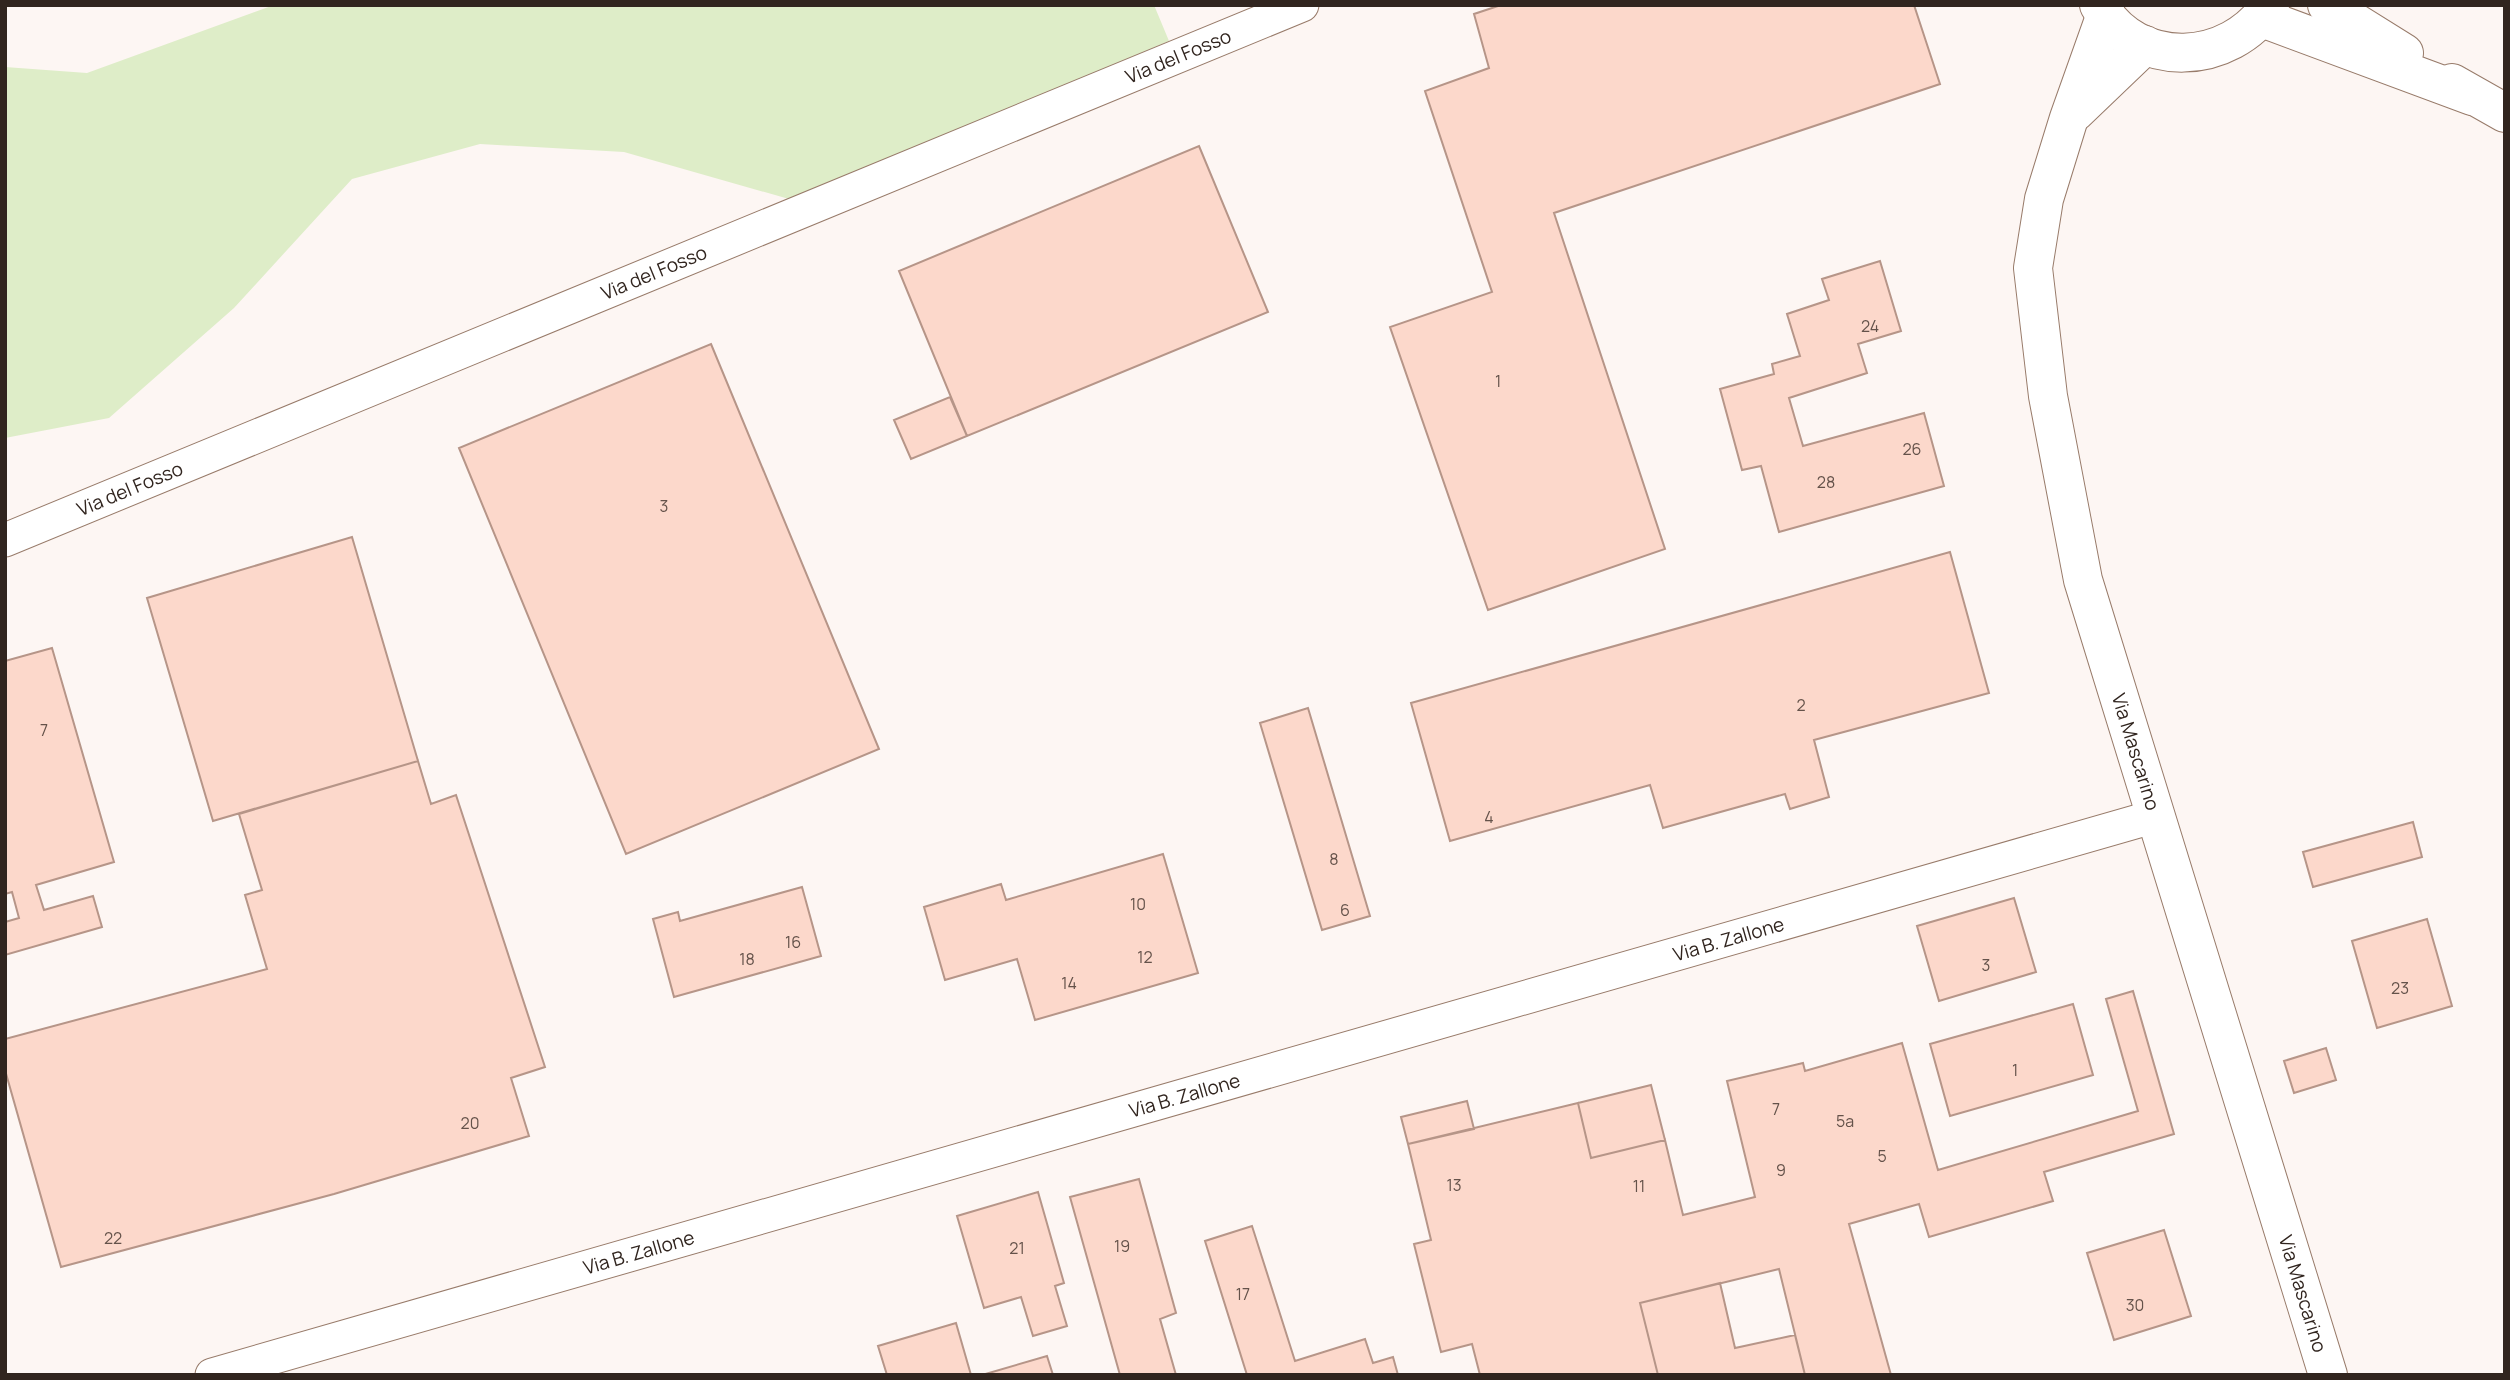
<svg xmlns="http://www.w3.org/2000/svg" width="2510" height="1380" viewBox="0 0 2510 1380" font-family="Manrope,sans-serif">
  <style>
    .green { fill: #deedc8 }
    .building { fill: #fcd8cb; stroke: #b69588; stroke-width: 2 }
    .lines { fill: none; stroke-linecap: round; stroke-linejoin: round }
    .street-casing { stroke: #987b6a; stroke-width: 35 }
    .secondary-casing { stroke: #987b6a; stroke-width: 40 }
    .street { stroke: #fff; stroke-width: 33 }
    .secondary { stroke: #fff; stroke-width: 38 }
    .labels { text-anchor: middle; stroke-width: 5; stroke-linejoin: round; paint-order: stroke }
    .number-label { font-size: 16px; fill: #64524a }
    .street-label { font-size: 19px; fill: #31251f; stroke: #fff }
  </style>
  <rect width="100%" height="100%" fill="#fdf6f3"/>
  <path class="green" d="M274,5H1154L1169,41L796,201L624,152L480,144L352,179L234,308L109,418L5,438V67L87,73Z"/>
  <path class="building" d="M1501,5H1914L1940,84L1554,213L1665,549L1488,610L1390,327L1492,292L1425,91L1489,68L1474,14Z
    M1199,146L1268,312L967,436L899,271Z
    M1880,261L1901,331L1858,344L1867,373L1789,398L1803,446L1924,413L1944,486L1779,532L1761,466L1742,470L1720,389L1774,374L1772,364L1800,356L1787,314L1829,300L1822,279Z
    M711,344L879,749L626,854L459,448Z
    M950,397L967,436L911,459L894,420Z
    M352,537L418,761L213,821L147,598Z
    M1950,552L1989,693L1814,740L1829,797L1790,809L1785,794L1663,828L1650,785L1450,841L1411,703Z
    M52,648L114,862L36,885L44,910L93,896L102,927L5,955V922L19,918L12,892L5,894V661Z
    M1308,708L1370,916L1322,930L1260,723Z
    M418,761L431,804L456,795L545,1067L511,1078L529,1136L334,1194L61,1267L5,1070V1039L267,969L245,895L262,890L239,814Z
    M2413,822L2422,857L2313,887L2303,852Z
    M1163,854L1198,973L1035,1020L1017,959L945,980L924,907L1001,884L1006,900Z
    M802,887L821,956L674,997L653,919L678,912L680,921Z
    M2014,898L2036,972L1939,1001L1917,926Z
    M2427,919L2452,1006L2377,1028L2352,941Z
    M2133,991L2174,1134L2044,1172L2053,1201L1929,1237L1919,1204L1849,1224L1891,1375H1805L1779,1269L1640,1303L1658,1375H1480L1472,1344L1441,1352L1414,1244L1431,1240L1408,1144L1578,1103L1591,1158L1665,1140L1683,1215L1755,1197L1727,1081L1803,1063L1805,1071L1902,1043L1938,1170L2138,1111L2106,999Z
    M2073,1004L2093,1075L1950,1116L1930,1044Z
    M2326,1048L2336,1080L2294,1093L2284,1061Z
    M1651,1085L1665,1140L1591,1158L1578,1103Z
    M1467,1101L1474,1129L1408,1144L1401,1117Z
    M1139,1179L1176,1313L1160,1319L1176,1375H1120L1070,1197Z
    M1038,1192L1064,1283L1055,1286L1067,1326L1033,1336L1021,1297L984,1308L957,1216Z
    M1252,1226L1295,1361L1365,1339L1373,1363L1393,1357L1398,1375H1247L1205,1241Z
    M2164,1230L2191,1316L2114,1340L2087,1253Z
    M1720,1283L1735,1348L1795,1335L1805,1375H1658L1640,1303Z
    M956,1323L971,1375H887L878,1346Z
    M1047,1356L1053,1375H982Z"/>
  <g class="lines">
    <defs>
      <g id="street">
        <path id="s1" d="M5,540L1302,5"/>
        <path id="s2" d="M212,1375L2156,816"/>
      </g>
      <g id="secondary">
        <path d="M2099,5C2137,71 2230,66 2270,5"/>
        <path d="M2327,5L2404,53"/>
        <path id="s3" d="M2106,14L2069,118L2044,199L2033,268L2048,396L2083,580L2328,1375"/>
        <path d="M2262,18L2472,96"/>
        <path d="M2452,83L2505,113"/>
        <path d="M2075,112L2145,45"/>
      </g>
    </defs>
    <use href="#street" class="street-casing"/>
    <use href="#secondary" class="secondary-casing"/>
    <use href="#street" class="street"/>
    <use href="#secondary" class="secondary"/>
  </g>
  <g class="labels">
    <g class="number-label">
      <text x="1870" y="332">24</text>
      <text x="1498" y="387">1</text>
      <text x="1912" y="455">26</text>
      <text x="1826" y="488">28</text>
      <text x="664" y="512">3</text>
      <text x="1801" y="711">2</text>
      <text x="44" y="736">7</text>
      <text x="1489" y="823">4</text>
      <text x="1334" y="865">8</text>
      <text x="1138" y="910">10</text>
      <text x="1345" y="916">6</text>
      <text x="793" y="948">16</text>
      <text x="1145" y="963">12</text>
      <text x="747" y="965">18</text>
      <text x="1986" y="971">3</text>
      <text x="1069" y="989">14</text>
      <text x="2400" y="994">23</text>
      <text x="2015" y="1076">1</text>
      <text x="1776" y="1115">7</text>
      <text x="1845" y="1127">5a</text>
      <text x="470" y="1129">20</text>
      <text x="1882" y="1162">5</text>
      <text x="1781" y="1176">9</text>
      <text x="1454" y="1191">13</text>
      <text x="1639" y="1192">11</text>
      <text x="113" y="1244">22</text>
      <text x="1122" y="1252">19</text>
      <text x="1017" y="1254">21</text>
      <text x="1243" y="1300">17</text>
      <text x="2135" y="1311">30</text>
    </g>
    <g class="street-label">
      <text dy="7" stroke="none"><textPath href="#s1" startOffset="1269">Via del Fosso</textPath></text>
      <text dy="7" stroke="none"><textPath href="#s1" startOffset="702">Via del Fosso</textPath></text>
      <text dy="7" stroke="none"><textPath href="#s1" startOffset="135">Via del Fosso</textPath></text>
      <text dy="7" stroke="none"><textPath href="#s3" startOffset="761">Via Mascarino</textPath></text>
      <text dy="7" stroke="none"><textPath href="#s2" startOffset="1578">Via B. Zallone</textPath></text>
      <text dy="7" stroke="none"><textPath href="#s2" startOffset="1012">Via B. Zallone</textPath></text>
      <text dy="7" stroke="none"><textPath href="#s2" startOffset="444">Via B. Zallone</textPath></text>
      <text dy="7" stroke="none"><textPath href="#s3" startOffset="1328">Via Mascarino</textPath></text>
    </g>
  </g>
  <rect width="2510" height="1380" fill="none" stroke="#31251f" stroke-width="14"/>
</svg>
